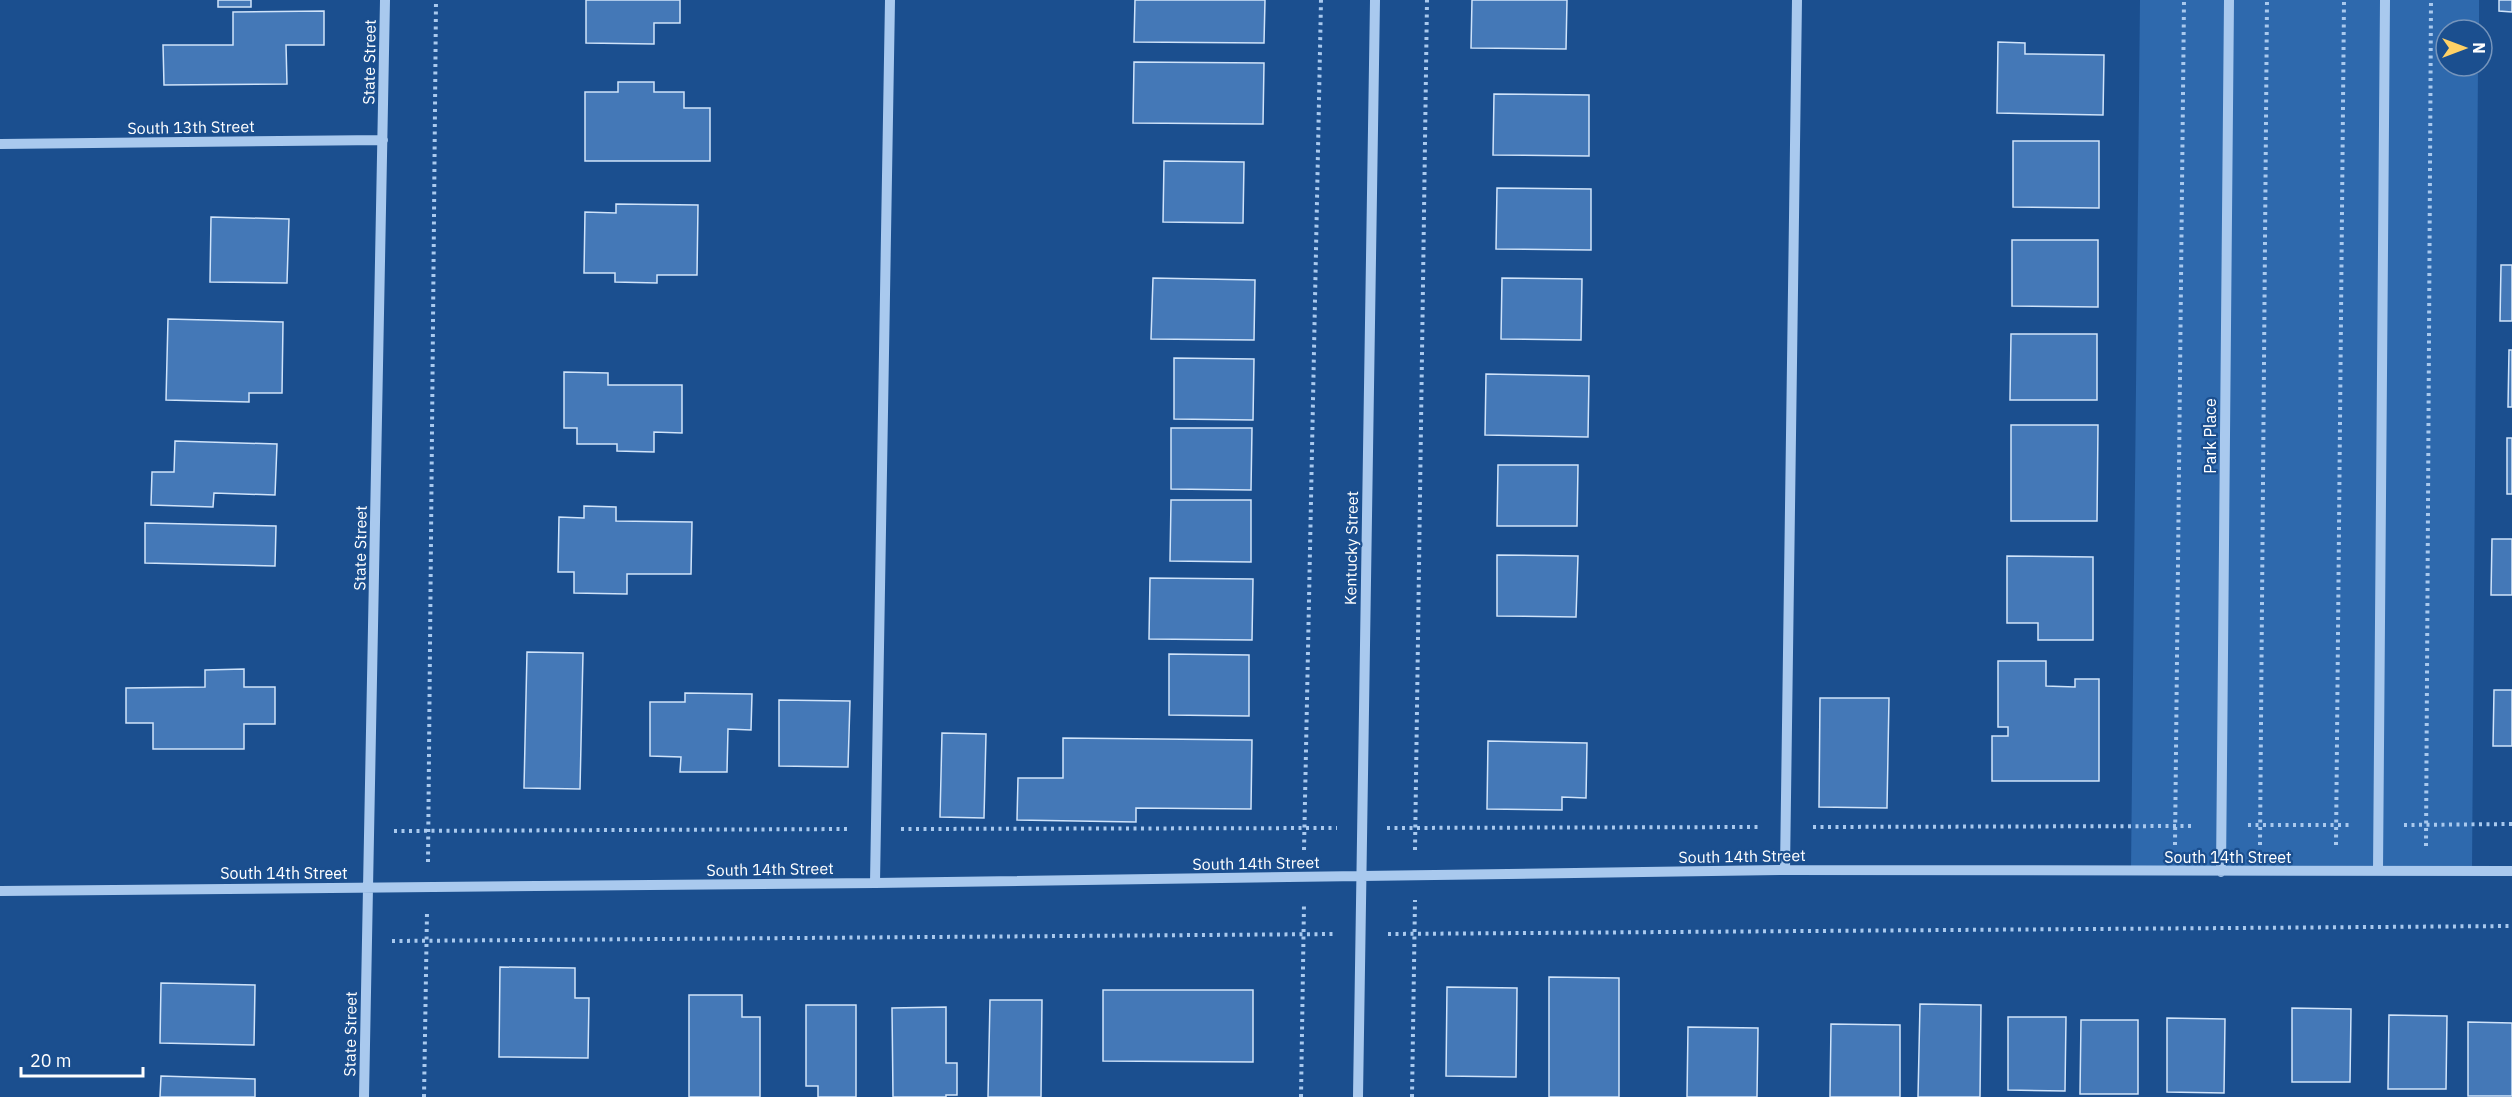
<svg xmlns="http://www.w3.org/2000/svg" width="2512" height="1097" viewBox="0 0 2512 1097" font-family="'IBM Plex Sans',sans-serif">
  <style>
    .green { fill: #2e69ad }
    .building { fill: #4478b7; stroke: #cfe3fa; stroke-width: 1.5 }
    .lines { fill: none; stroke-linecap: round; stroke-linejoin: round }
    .path { stroke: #a9c9ee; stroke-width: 4; stroke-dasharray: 3 4.5; stroke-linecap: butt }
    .minor { stroke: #a9c9ee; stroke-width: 10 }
    .labels { text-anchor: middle; stroke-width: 4.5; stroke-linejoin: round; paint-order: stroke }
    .street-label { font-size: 16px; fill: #fff; stroke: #1b4f8f }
  </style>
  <rect width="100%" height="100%" fill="#1b4f8f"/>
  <path class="green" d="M2140,0H2479V30H2446V66H2478L2472,871H2131Z"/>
  <path class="building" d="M218,0H251V7H218Z
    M586,0H680V23H654V44L586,43Z
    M1135,0H1265L1264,43L1134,42Z
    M1472,0H1567L1566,49L1471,48Z
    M2499,0H2512V12L2499,11Z
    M324,11V45H286L287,84L164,85L163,45H233V12Z
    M1998,42L2025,43V54L2104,55L2103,115L1997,113Z
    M1134,62L1264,63L1263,124L1133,123Z
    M618,82H654V92H684V108H710V161H585V92H618Z
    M1494,94L1589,95V156L1493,155Z
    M2013,141H2099V208L2013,207Z
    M1164,161L1244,162L1243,223L1163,222Z
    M1497,188L1591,189V250L1496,249Z
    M616,204L698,205L697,275H657V283L615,282V273H584L585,212L616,213Z
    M211,217L289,219L287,283L210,282Z
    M2012,240H2098V307L2012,306Z
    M2501,265H2512V321H2500Z
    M1153,278L1255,280L1254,340L1151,339Z
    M1502,278L1582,279L1581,340L1501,339Z
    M168,319L283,322L282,393H249V402L166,400Z
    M2011,334H2097V400H2010Z
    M2509,350H2512V407H2508Z
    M1174,358L1254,359L1253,420L1174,419Z
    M564,372L608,373V385H682V433L654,432V452L617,451V444H577V428H564Z
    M1486,374L1589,376L1588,437L1485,435Z
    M2011,425H2098L2097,521H2011Z
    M1171,428H1252L1251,490L1171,489Z
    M2507,438H2512V494H2507Z
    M175,441L277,444L275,495L214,493L213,507L151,505L152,472H174Z
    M1498,465H1578L1577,526H1497Z
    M1171,500H1251V562L1170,561Z
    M584,506L616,507V521L692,522L691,574H627V594L574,593V572H558L559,517L584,518Z
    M145,523L276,526L275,566L145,563Z
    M2492,539H2512V595H2491Z
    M1497,555L1578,556L1576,617L1497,616Z
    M2007,556L2093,557V640H2038V623H2007Z
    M1150,578L1253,579L1252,640L1149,639Z
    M527,652L583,653L580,789L524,788Z
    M1169,654L1249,655V716L1169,715Z
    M1998,661H2046V686L2075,687V679H2099V781H1992V736H2008V727H1998Z
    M244,669V687H275V724H244V749H153V723H126V688L205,687V670Z
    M2494,690H2512V746H2493Z
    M685,693L752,694L751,730L728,729L727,772H680L681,757L650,756V702H685Z
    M1820,698H1889L1887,808L1819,807Z
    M779,700L850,701L848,767L779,766Z
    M942,733L986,734L984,818L940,817Z
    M1063,738L1252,740L1251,809L1136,808V822L1017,820L1018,778H1063Z
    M1488,741L1587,743L1586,798L1562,797V810L1487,809Z
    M500,967L575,968V998H589L588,1058L499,1057Z
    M1549,977L1619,978V1097H1549Z
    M161,983L255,985L254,1045L160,1043Z
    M1447,987L1517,988L1516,1077L1446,1076Z
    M1103,990H1253V1062L1103,1061Z
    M689,995H742V1017H760V1097H689Z
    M990,1000H1042L1041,1097H988Z
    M1920,1004L1981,1005L1980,1097H1918Z
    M806,1005H856V1097H818V1086H806Z
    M946,1007V1063H957V1095H946V1097H893L892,1008Z
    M2292,1008L2351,1009L2350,1082H2292Z
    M2389,1015L2447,1016L2446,1089H2388Z
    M2008,1017H2066L2065,1091L2008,1090Z
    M2167,1018L2225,1019L2224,1093L2167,1092Z
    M2081,1020H2138V1094H2080Z
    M2468,1022L2512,1023V1096H2468Z
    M1831,1024L1900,1025V1097H1830Z
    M1688,1027L1758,1028L1757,1097H1687Z
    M161,1076L255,1079V1097H160Z"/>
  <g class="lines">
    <path class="path" d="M2248,825H2351
      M2404,825L2512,824
      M1813,827L2195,826
      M1387,828L1760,827
      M901,829L1337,828
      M394,831L851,829
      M2175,845L2184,0
      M2260,845L2267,0
      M2336,845L2344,0
      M2426,846L2431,0
      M1304,850L1321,0
      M1415,850L1427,0
      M428,862L436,0
      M1388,934L2512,926
      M392,941L1335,934
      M424,1097L427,912
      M1301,1097L1304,903
      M1412,1097L1415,900"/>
    <path class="minor" d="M0,144L383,140
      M1785,870L1797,0
      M2378,871L2385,0
      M2221,872L2229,0
      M875,883L890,0
      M0,891L875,883L1785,870L2512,871
      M364,1097L385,0
      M1358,1097L1375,0"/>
  </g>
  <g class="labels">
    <g class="street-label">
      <text transform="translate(369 62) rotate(-89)" y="6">State Street</text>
      <text transform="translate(191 127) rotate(-1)" y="6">South 13th Street</text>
      <text transform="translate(2210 436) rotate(-90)" y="6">Park Place</text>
      <text transform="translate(360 548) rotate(-89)" y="6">State Street</text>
      <text transform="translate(1351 548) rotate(-89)" y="6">Kentucky Street</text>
      <text transform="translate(1742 856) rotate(-1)" y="6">South 14th Street</text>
      <text x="2228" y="863">South 14th Street</text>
      <text transform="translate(1256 863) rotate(-1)" y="6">South 14th Street</text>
      <text transform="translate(770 869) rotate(-1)" y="6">South 14th Street</text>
      <text x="284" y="879">South 14th Street</text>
      <text transform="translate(350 1034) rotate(-89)" y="6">State Street</text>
    </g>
  </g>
  <g transform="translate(2464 48) rotate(90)"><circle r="28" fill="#1b4f8f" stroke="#7695bc" stroke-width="1.5"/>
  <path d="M0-4.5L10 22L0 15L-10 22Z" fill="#ffd166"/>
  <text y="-9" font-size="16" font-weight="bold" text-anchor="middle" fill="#ffffff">N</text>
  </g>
  <path d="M21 1067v9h122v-9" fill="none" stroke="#ffffff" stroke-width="3"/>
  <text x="30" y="1067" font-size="18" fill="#ffffff" stroke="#1b4f8f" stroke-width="4.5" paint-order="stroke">20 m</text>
</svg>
